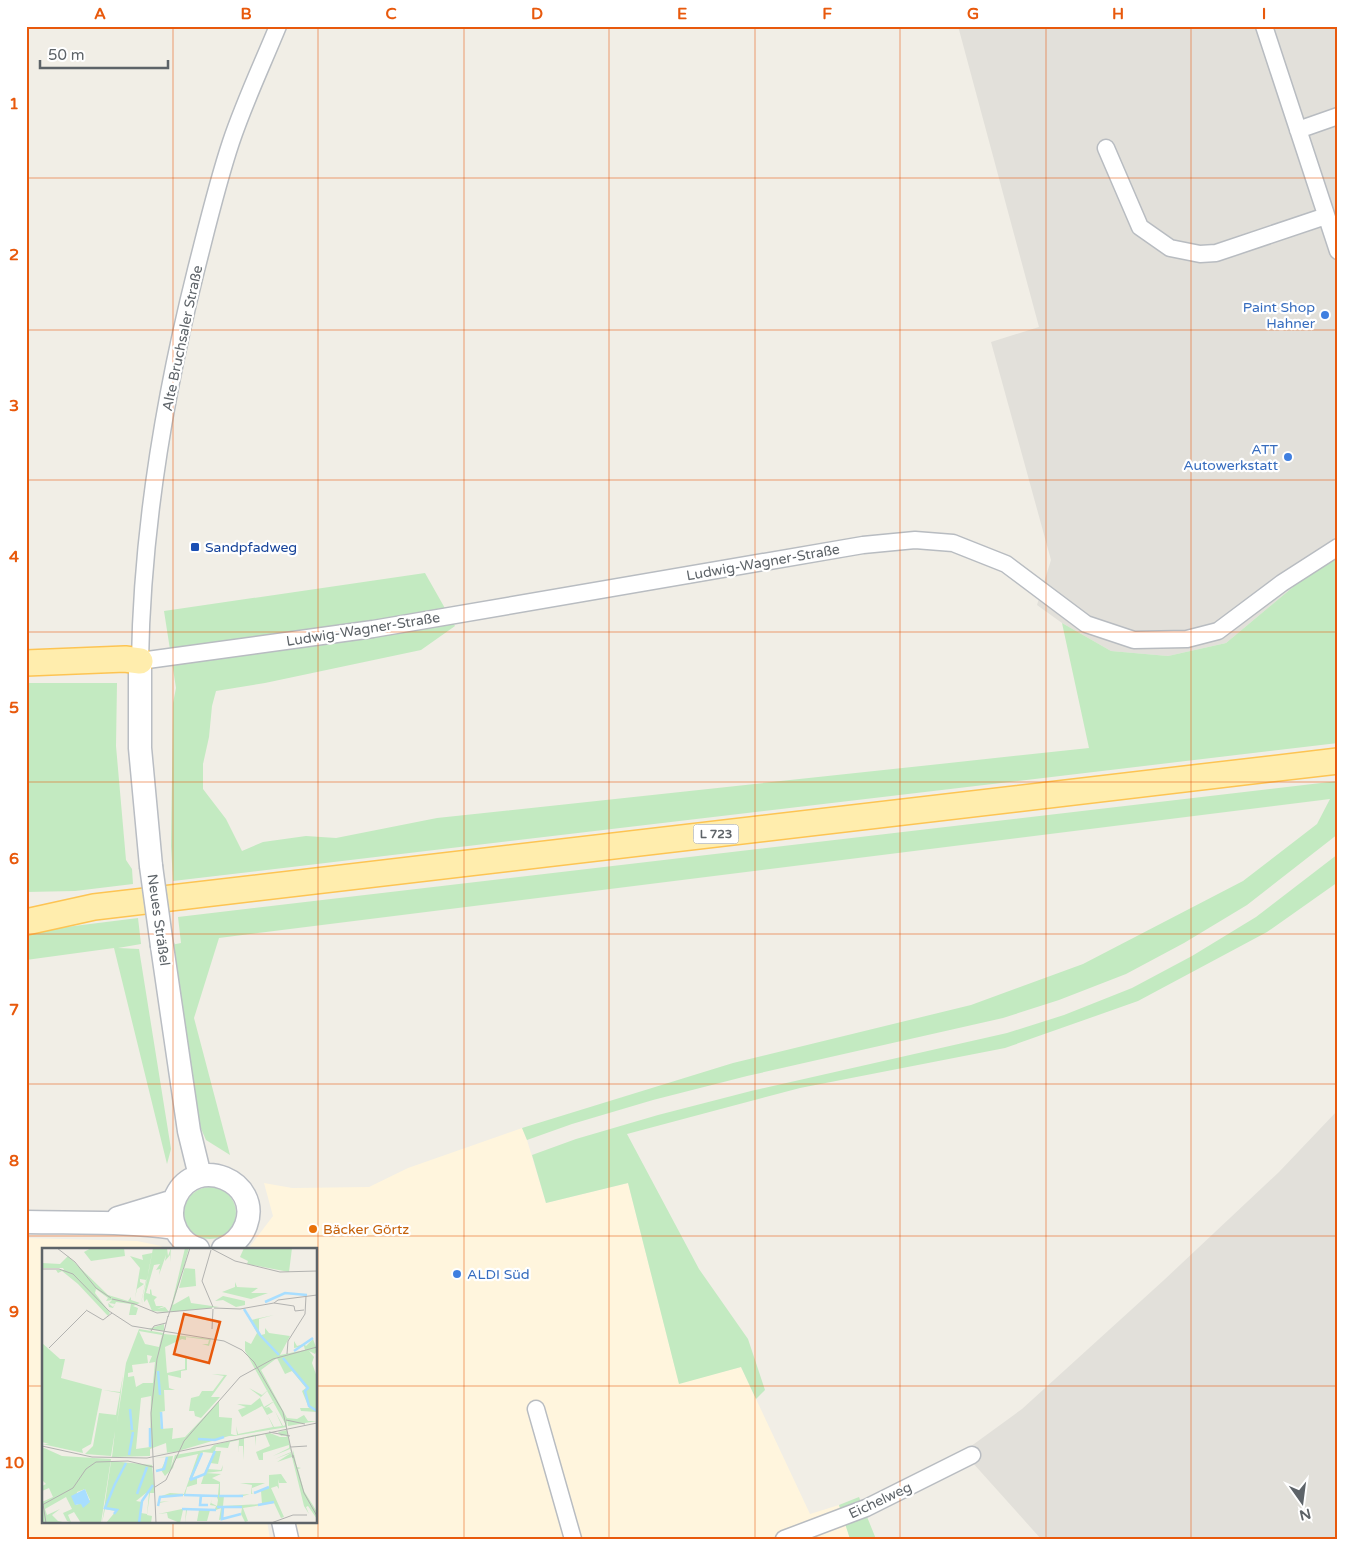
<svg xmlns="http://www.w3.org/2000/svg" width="1364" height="1565" viewBox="0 0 1364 1565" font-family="'Varela Round',sans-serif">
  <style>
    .commercial { fill: #fff5dd }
    .industrial { fill: #e2e0da }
    .green { fill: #c3eac1 }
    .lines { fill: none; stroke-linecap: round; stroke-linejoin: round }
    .street-casing { stroke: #b8bcc1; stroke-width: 19 }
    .secondary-casing { stroke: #b9bdc3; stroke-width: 25 }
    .primary-casing { stroke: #fdc453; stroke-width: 28 }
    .street { stroke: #fff; stroke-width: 16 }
    .secondary { stroke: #fff; stroke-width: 22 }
    .primary { stroke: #ffedad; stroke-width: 25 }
    .secondary-bridge-casing { stroke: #b9bdc3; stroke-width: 25; stroke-linecap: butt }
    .secondary-bridge { stroke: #fff; stroke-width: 22 }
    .grid { fill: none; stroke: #e8590c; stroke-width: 1; stroke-opacity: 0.55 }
    .shop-dot { fill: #3f7fe0; stroke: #fff; stroke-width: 2 }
    .transit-dot { fill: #1a4fb4; stroke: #fff; stroke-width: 2 }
    .food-dot { fill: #e8710a; stroke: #fff; stroke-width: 2 }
    .labels { text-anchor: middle; stroke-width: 4.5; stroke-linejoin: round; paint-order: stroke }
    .shield { fill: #fff; stroke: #8e9295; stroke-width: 1 }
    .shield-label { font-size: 12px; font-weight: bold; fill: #5d6368 }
    .shop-label { font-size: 14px; fill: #366cbe; stroke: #fff; text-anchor: end }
    .street-label { font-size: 14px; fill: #5d6368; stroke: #fff }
    .transit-label { font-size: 14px; fill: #164399; stroke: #fff; text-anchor: start }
    .food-label { font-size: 14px; fill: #c56008; stroke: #fff; text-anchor: start }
    .inset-river { fill: none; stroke: #a8deff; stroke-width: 2.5 }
    .inset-road { fill: none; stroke: #b2b2b0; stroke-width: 1 }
    .view { fill: #e8590c; fill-opacity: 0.15; stroke: #e8590c; stroke-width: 2.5 }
    .inset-edge { fill: none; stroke: #5d6368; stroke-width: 2.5 }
    .neatline { fill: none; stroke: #e8590c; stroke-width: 2 }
    .grid-label { font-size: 16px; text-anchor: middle; font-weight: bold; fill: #e8590c }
  </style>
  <rect width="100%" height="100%" fill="#f1eee6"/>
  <path class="commercial" d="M522,1128L527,1140L546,1203L628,1183L679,1383L741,1367L810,1514L839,1505L850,1539H298L295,1521H316V1249H248L273,1216L264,1183L292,1188L369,1187L408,1168Z
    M26,1238L137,1241L161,1246L164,1249H44V1521H267L270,1539H26Z"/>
  <path class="industrial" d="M958,26H1338V557L1299,582L1226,643L1168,656L1111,651L1062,623L1037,605L1051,560L991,342L1039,327Z
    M1338,1110V1539H1041L963,1452L1022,1409L1164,1280L1279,1172Z"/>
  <path class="green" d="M1338,557V743L173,881L171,846L173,703L176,688L164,611L425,573L455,626L421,650L265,683L216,691L212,706L209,737L203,764V789L226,819L242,851L263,842L306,836L336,838L437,818L1089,748L1062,623L1111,651L1168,656L1226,643L1299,582Z
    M26,683H117L116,746L126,860L132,869L133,884L75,891L26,892Z
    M1338,781V834L1247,905L1184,943L1126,974L1059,1000L1003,1018L747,1076L653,1100L572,1124L527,1140L522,1128L733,1063L971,1005L1083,964L1243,881L1317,824L1330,799L219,938L194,1018L230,1155L206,1140L196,1117L171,945L181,943L178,917Z
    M1338,854V882L1267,932L1138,1001L1005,1048L800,1088L627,1134L699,1269L748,1339L765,1390L756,1399L741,1367L679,1384L628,1183L546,1203L532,1155L576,1139L658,1115L751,1091L1007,1033L1064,1015L1132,988L1192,956L1256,917Z
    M138,918L141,944L118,948L139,949L171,1149L167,1164L114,948L26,960V932Z
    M184 1213a26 26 0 1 1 52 0a26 26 0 1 1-52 0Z
    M859,1497L876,1539H850L839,1505Z"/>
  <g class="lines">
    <defs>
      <path id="street" d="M278,26C262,65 244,103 231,142C217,184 207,227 196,270C164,398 142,529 140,661L373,629L863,545L915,540L953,543L1006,564L1086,624L1134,640L1187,639L1218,631L1282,583L1338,547
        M1264,26L1338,251
        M1298,130L1338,116
        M1106,148L1140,227L1170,248L1200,254L1216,253L1326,216
        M536,1409L573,1539
        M784,1539L866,1508L972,1455"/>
      <path id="secondary" d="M140,661V748L151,866
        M162,946L189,1131L200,1176
        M118,1218L174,1201
        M26,1222C76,1223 125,1221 175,1228
        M198,1249C185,1245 176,1234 173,1222C171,1213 172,1204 176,1196C196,1154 262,1181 246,1225C242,1236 234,1244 223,1249
        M283,1521L287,1539"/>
      <path id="primary" d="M26,663L125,659L140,661
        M26,922L94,907L1338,761"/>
    </defs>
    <use href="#street" class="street-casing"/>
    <use href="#secondary" class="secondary-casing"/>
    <use href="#primary" class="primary-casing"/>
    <use href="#street" class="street"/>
    <use href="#secondary" class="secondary"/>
    <use href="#primary" class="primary"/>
    <defs>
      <path id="secondary-bridge" d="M151,866L162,946"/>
    </defs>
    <use href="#secondary-bridge" class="secondary-bridge-casing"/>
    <use href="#secondary-bridge" class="secondary-bridge"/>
  </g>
  <path class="grid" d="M173,26V1249M318,26V1539M464,26V1539M609,26V1539M755,26V1539M900,26V1539M1046,26V1539M1191,26V1539M26,178H1338M26,330H1338M26,480H1338M26,632H1338M26,782H1338M26,934H1338M26,1084H1338M26,1236H1338M26,1386H44M316,1386H1338M173,1521V1539"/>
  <g class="shop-dot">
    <circle cx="1325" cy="315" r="5"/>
    <circle cx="1288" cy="457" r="5"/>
    <circle cx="457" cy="1274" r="5"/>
  </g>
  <rect class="transit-dot" x="190" y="542" width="10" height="10" rx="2.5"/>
  <circle class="food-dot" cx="313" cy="1229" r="5"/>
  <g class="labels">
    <rect class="shield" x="693.5" y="824.5" width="45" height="19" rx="4"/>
    <g class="shield-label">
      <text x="716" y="838">L 723</text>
    </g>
    <g class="shop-label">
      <text x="1315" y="312">Paint Shop<tspan x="1315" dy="16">Hahner</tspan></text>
      <text x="1278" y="454">ATT<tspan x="1278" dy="16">Autowerkstatt</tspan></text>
      <text x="467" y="1279" text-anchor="start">ALDI Süd</text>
    </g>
    <g class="street-label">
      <text transform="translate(182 338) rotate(-78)" y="5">Alte Bruchsaler Straße</text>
      <text transform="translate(763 562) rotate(-10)" y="5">Ludwig-Wagner-Straße</text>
      <text transform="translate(363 629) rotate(-9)" y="5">Ludwig-Wagner-Straße</text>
      <text transform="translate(159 920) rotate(82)" y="5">Neues Sträßel</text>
      <text transform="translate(880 1500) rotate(-25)" y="5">Eichelweg</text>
    </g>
    <g class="transit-label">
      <text x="205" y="552">Sandpfadweg</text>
    </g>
    <g class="food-label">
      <text x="323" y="1234">Bäcker Görtz</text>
    </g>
  </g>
  <g transform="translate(42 1248)">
    <rect width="275" height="275" fill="#f1eee6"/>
    <path d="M49,0H82L83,8L49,13L42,4ZM111,0H125L126,8L129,0L128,14V7L123,13L124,7L117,27L118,21L114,22L118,16L112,17L104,45L108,46V42L109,41L110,47L115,49L112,52L114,58H122L115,61L123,59L127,64L110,63L105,51L102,54V48L100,57ZM111,0L107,22L98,59L104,32L98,31V34L102,36L95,41L93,50L98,20L88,8L101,12L100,7L110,5ZM143,0H147L131,57L147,48L149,55L177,59L128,64ZM148,0L142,20L153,21L154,38L137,40ZM202,0H250L247,24L205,16L206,13L198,9ZM26,8L66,47L86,53L89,49V52L98,55L91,58L96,60L94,67H87L89,56L74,54L71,60L67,59L66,55L71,59L73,56L67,55L70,52L64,53L66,50L54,41L53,45L68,65L66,68L36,36L20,23L16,25L14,22H22L21,20H0V15L18,16ZM193,34L195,39L216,40L209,45H226L209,51L180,44L193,39ZM181,48L203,53V57L194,59L181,52L173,53ZM202,61L209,72L232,67L217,71V83L219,87L223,86V80L227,85L248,88L238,107L263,102L262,98L252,100V93L255,98L262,96L264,98L271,91L275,102L273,106L267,103L272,109L270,115L275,129V164L259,163L258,160H267L260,143L264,140L250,123L243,126L235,110L219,122L245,170L255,171L262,167L266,173H275L246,178L245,171V179L192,188H187L133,204L111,206L125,205L124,195L108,201V208L70,209L73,183L69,208L43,206L51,198L57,165L74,167L78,145L61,142L78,144L81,127L75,175L84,115L97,81L121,85L122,83L106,81L122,76V86L169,91L167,98L160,96H166L167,92L144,89V92L140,91L123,99L125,125L143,121V108L145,111V122L139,123V130L126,127L127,140L133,142H122L123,163L118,164L119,181L131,180L130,191L143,189L177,153V169L190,170L189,186L192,187H195L194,178L196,186L231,179L226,168L232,179L240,178L233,163L241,178L244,177L203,103V93L209,96L215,85ZM97,83L120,87L117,99L103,96ZM105,107L110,108L107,115L113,114L111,135H101L94,139L92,128L86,129V125L91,124L90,117L106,115ZM109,148L108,199L94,201L99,150ZM0,95L18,111H23L19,130L60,141L49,196L40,201L41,205L0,196H7L0,194ZM170,126L185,127L169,149H178L159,170L153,168L152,163H147L149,150L157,148L160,143H171L182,128ZM207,140L220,147L227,141L218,150L222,159L234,152L223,160L227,159L231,164L225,167L220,158L200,169L196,162L204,159L195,156L209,157L219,149ZM245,182L250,208L251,202L255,219L259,220L256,221L262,243L275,264V271L266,258L264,259L267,266L262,258L250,209L235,214L249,205L233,211L249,204L248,201L231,208L247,200V197L221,205V212H217L214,204L228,198L223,186L214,188L213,198V188L202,190V212L201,198H197L196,205L197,192L188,194L186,200L174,199L173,203H179L176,216L168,215L165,221L179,222L181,217L180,223L164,225L179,226L170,230L178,234V247H196L209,246L210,237L198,235H223L210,240V246L227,239V227L239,226L245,235H237L236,231L237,241L235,238L229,240L242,269L239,270L232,255L201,260L206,273L203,274L199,266L177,272L179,260L174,262H168L165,273H155L157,262H145L143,275L144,262H141L138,275L126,270L125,265L116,266L140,261H173L174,258L168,257L170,251L169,255L175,258L176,252L175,249L159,248L158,256L166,257H157L158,247H127L117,250V254L127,253L117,255L116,259L117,249L128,245L142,246L156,206L133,211L131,220L123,228L119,222L125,209L111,210L131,208L129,219L133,207L168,201L172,197L211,187L228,185L238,189H244L246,187L239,188L236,184ZM161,204L171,205L162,226L150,231ZM162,227L159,236H177L176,247H143L145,239L155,236V230ZM219,243L220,256L181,258L182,248H201ZM182,260H200L199,266L181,270ZM0,199L20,208L69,211L59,275H39L32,264L26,267L29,274L25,273L21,265L30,261L24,249L3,261L5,267L18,261L10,267L16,273L25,275H0V254L11,249L7,240L0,243V238L4,236L0,232ZM43,241L48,252L34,257L35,244ZM69,213L110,217L113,245H108L105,267L110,268L109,275H64L74,263L63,261L60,275ZM104,245H107L105,266L99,265L100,254L94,253Z" fill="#c3eac1" fill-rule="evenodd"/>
    <path d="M43,241L48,254L41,260L39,256L33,257L29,248Z" fill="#a8deff"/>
    <path class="inset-river" d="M223,54L243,45L265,47M202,61L218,87L237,107M252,103L271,90M241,110L266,140L263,143L267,158L275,163M116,123L118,147M88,161L90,182M119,164L120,181M108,180V199M156,191L173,192L182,189M87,207L91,184M114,223L122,221L125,209M148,232L163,226L173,203M148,232L160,205M73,236L84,215M212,245L227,239M95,246L105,219M142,247L176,248M159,248L158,257H166M177,248H201M216,257L232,254M116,258L118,249L141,247M175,259H200M181,260L180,271L199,266M140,261L174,262M72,266L75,262L63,260L73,236M97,275L100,253L111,237"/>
    <path class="inset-road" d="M15,0L33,14L54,40L69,50M170,1L193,13L238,24L275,23M169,2L160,33L171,59M0,21H17L31,26L67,63L90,78L182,93L200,102L212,114L241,164L251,210M70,51L93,56L115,65L170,60M232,55L236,52L275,47M172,60L198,61L232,55L252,58L253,63L262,62M44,62L61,72L70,65M126,69L148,0M170,81L171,61M109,83L112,78L124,75M7,100L44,63M245,106L246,93L263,66L264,48M244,172L263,176M227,184L248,188M0,198L50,209L105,210L275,175M249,199L265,198M251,207L262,245L275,268M113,239L124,232L142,193L198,129L231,111L275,99M1,256L4,275M0,257L31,240L44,221L54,214L86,213L111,219M114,275L109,165L115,111L126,68M229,275L251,267H265"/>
    <path class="view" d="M142,66L178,74L167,115L132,106Z"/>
    <rect width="275" height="275" class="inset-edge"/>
  </g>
  <rect width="1364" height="1565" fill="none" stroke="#ffffff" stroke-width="55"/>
  <g transform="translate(1302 1502) rotate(166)" stroke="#ffffff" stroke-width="4" paint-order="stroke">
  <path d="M0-4L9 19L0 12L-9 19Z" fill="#5d6368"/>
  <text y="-8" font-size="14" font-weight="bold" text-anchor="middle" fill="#5d6368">N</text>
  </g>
  <path d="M40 60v8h128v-8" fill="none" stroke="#5d6368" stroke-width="2.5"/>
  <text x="48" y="60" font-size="15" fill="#5d6368" stroke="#ffffff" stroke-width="4" paint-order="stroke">50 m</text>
  <rect x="28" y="28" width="1308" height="1510" class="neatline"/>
  <g class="grid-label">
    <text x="100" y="19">A</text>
    <text x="246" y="19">B</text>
    <text x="391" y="19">C</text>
    <text x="537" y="19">D</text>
    <text x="682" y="19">E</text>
    <text x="827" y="19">F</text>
    <text x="973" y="19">G</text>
    <text x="1118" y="19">H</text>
    <text x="1264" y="19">I</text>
    <text x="14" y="109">1</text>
    <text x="14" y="260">2</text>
    <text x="14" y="411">3</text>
    <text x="14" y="562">4</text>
    <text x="14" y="713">5</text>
    <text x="14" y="864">6</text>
    <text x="14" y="1015">7</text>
    <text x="14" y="1166">8</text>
    <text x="14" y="1317">9</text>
    <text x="14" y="1468">10</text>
  </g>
</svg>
